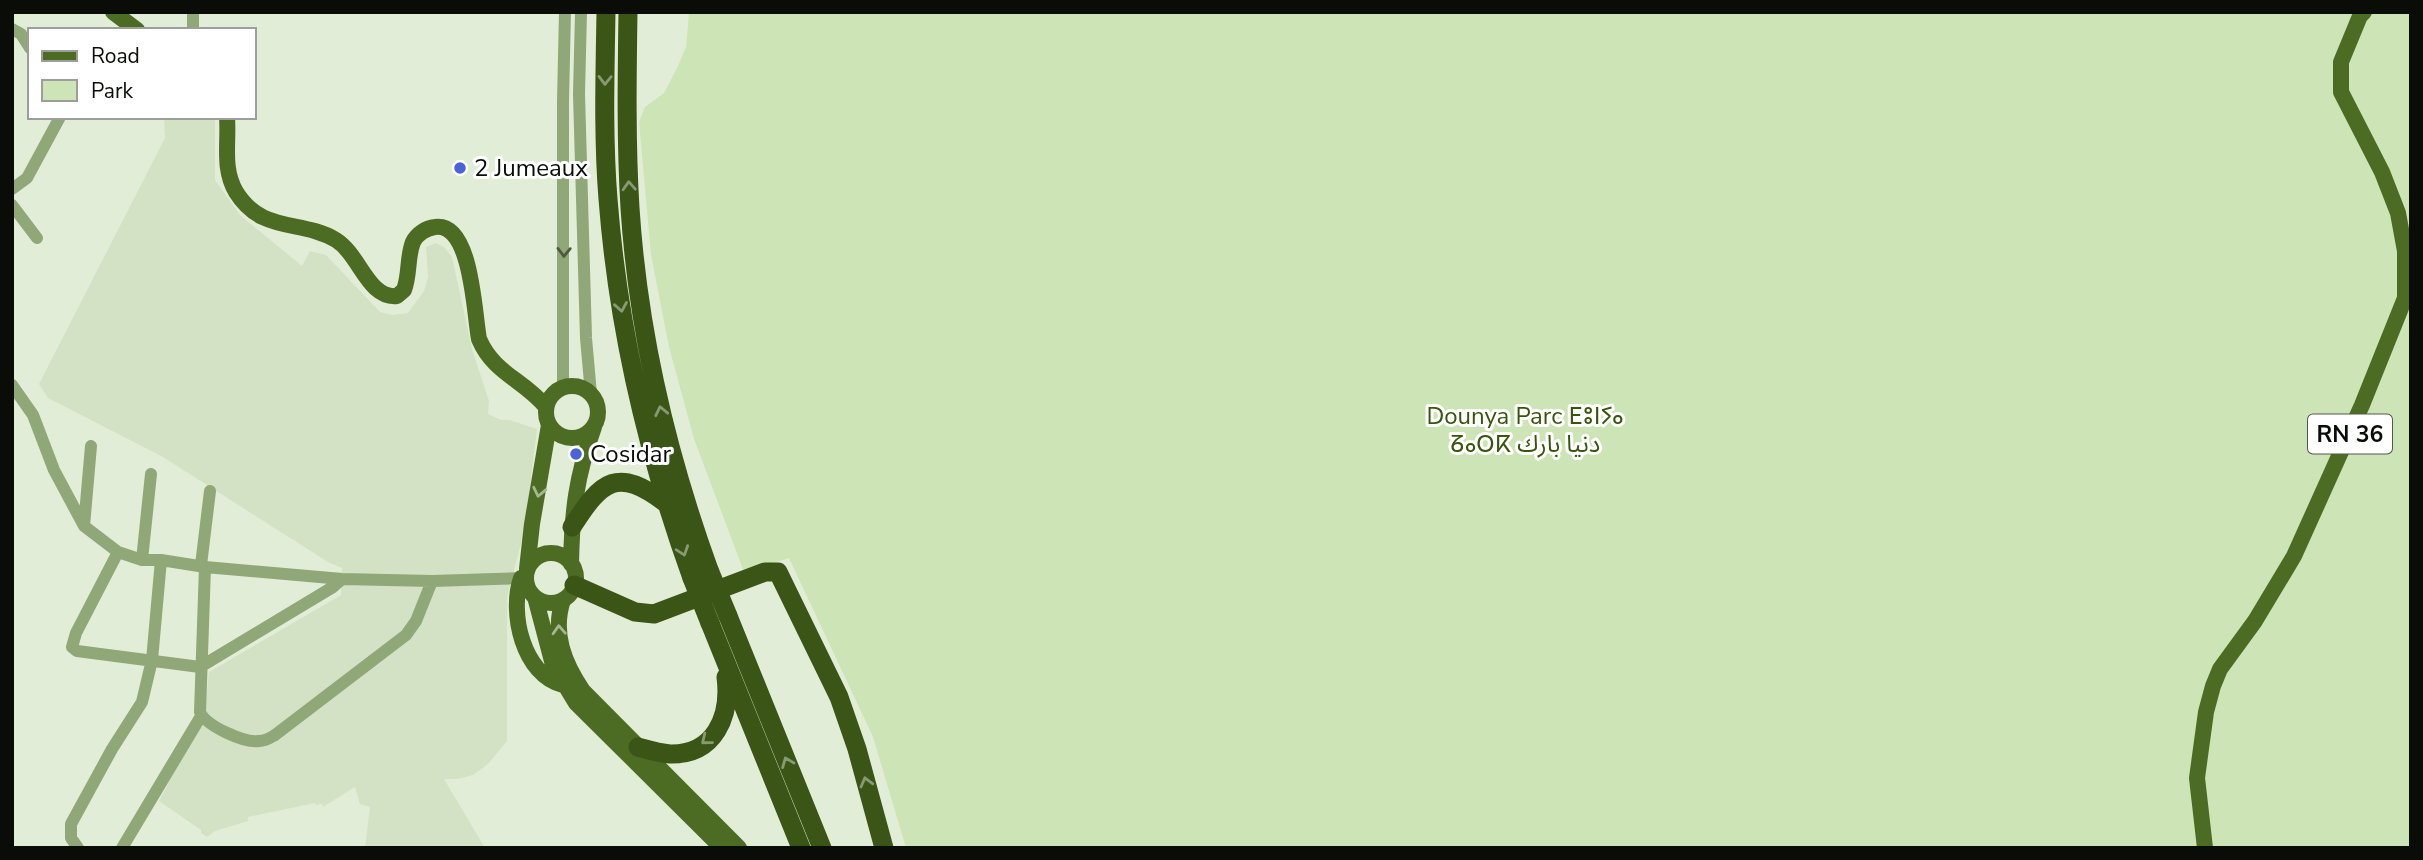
<svg xmlns="http://www.w3.org/2000/svg" width="2423" height="860" viewBox="0 0 2423 860" font-family="'Nunito Sans','Noto Sans Arabic','Noto Sans Tifinagh',sans-serif">
  <style>
    .built { fill: #d3e2c5 }
    .green { fill: #cde5b6 }
    .lines { fill: none; stroke-linecap: round; stroke-linejoin: round }
    .minor { stroke: #90a778; stroke-width: 12 }
    .major { stroke: #4c6c24; stroke-width: 16 }
    .highway { stroke: #3a5516; stroke-width: 19 }
    .highway-bridge { stroke: #3a5516; stroke-width: 19 }
    .oneway { stroke: #899973 }
    .oneway2 { stroke: #4d5a40 }
    .oneway3 { stroke: #a6b692 }
    .poi-dot { fill: #4b63d8; stroke: #fff; stroke-width: 2.5 }
    .labels { text-anchor: middle; stroke-width: 6; stroke-linejoin: round; paint-order: stroke }
    .shield { fill: #fff; stroke: #545651; stroke-width: 2 }
    .shield-label { font-size: 23px; font-weight: bold; fill: #0a0d07 }
    .poi-label { font-size: 24px; fill: #0a0d07; stroke: #fff; text-anchor: start }
    .park-label { font-size: 24px; fill: #38550d; stroke: #fff }
  </style>
  <rect width="100%" height="100%" fill="#e2edd7"/>
  <path class="built" d="M164,117H215V180L240,215L302,266L310,251L326,255L380,312L392,315L408,313L424,291L428,277L426,247L436,243L444,247L452,257L472,349L489,401L488,414L501,420H510L537,429L525,528L507,597V741L488,764L473,775L457,779H444L485,848H365L370,807L360,804L355,787L323,807L322,804L316,805L315,803L248,817V821L215,831L207,837L201,833V830L159,801L199,724L205,708L209,672L341,595L342,568L328,562L163,457L48,398L39,384L165,138Z"/>
  <path class="green" d="M689,12H2411V848H906L873,737L789,558L744,572L694,439L669,347L651,255L639,122L645,107L664,93L677,68L686,47Z"/>
  <g class="lines">
    <path class="minor" d="M193,12V30
      M581,12L579,94L586,338L591,394
      M12,29L21,34L30,48
      M12,189L27,178L60,117
      M12,205L37,238
      M12,385L33,415L54,470L84,526L118,552L142,560H161L205,567L342,579L432,581L526,578
      M563,387V102L565,12
      M84,526L91,446
      M118,552L76,633L72,647L77,651L200,667L333,587L342,579
      M142,560L151,474
      M201,565L210,491
      M205,567L200,712C206,726 244,743 259,741C266,741 270,738 275,735L406,635L416,621L432,581
      M78,848L71,838V824L112,749L142,702L152,660L161,560
      M122,848L201,716"/>
    <path class="major" d="M113,12L137,30
      M227,117C229,143 222,168 236,192C262,234 301,219 336,240C360,255 368,299 397,296L404,290C410,274 407,257 413,242C417,234 426,228 435,227C472,222 474,313 479,339C494,374 523,379 546,407
      M546 412a26 26 0 1 1 52 0a26 26 0 1 1-52 0Z
      M526 578a25 25 0 1 1 50 0a25 25 0 1 1-50 0Z
      M571,564C572,512 576,477 594,427
      M527,569L532,524L549,425
      M521,578C509,613 523,675 563,685
      M535,597L553,665L576,703L722,848
      M563,600C552,633 564,663 583,691L739,848
      M2205,848L2197,778L2206,712L2213,686L2220,669L2255,621L2294,556L2362,405L2405,298V251L2398,213L2382,172L2341,92V62L2360,16L2364,12"/>
    <path class="highway" d="M606,12C605,74 603,137 608,199C618,329 648,456 692,578
      M628,12C627,78 626,143 630,208C638,332 667,454 709,570
      M572,527C602,480 617,466 667,504
      M574,585L635,612L654,614L765,572H778L839,697L857,749L884,848
      M728,616L822,848
      M710,623L801,848
      M638,747C649,750 659,753 670,754C715,755 731,716 726,677"/>
    <path class="highway-bridge" d="M709,570L728,616
      M692,578L710,623"/>
  </g>
  <defs><path id="oneway-chevron" d="M-2-3.5L2.5 0L-2 3.5" fill="none" stroke-width="1.6" stroke-linecap="round" stroke-linejoin="round" transform="scale(1.75)"/></defs>
  <g class="oneway">
    <use href="#oneway-chevron" transform="translate(605 80) rotate(91)"/>
    <use href="#oneway-chevron" transform="translate(629 186) rotate(-93)"/>
    <use href="#oneway-chevron" transform="translate(621 307) rotate(80)"/>
    <use href="#oneway-chevron" transform="translate(661 411) rotate(-102)"/>
    <use href="#oneway-chevron" transform="translate(683 551) rotate(71)"/>
    <use href="#oneway-chevron" transform="translate(706 740) rotate(141)"/>
    <use href="#oneway-chevron" transform="translate(787 762) rotate(-112)"/>
    <use href="#oneway-chevron" transform="translate(866 782) rotate(-105)"/>
  </g>
  <use class="oneway2" href="#oneway-chevron" transform="translate(564 252) rotate(91)"/>
  <g class="oneway3">
    <use href="#oneway-chevron" transform="translate(539 492) rotate(102)"/>
    <use href="#oneway-chevron" transform="translate(559 630) rotate(-93)"/>
  </g>
  <g class="poi-dot">
    <circle cx="460" cy="168" r="7"/>
    <circle cx="576" cy="454" r="7"/>
  </g>
  <g class="labels">
    <rect class="shield" x="2308" y="414.5" width="84" height="39" rx="5"/>
    <g class="shield-label">
      <text x="2350" y="442">RN 36</text>
    </g>
    <g class="poi-label">
      <text x="474" y="176">2 Jumeaux</text>
      <text x="590" y="462">Cosidar</text>
    </g>
    <g class="park-label">
      <text x="1525" y="424">Dounya Parc ⴹⵓⵏⵢⴰ<tspan x="1525" dy="28">ⵒⴰⵔⴽ دنيا بارك</tspan></text>
    </g>
  </g>
  <rect width="2423" height="860" fill="none" stroke="#0a0d07" stroke-width="28"/>
  <rect x="28" y="28" width="228" height="91" fill="#ffffff" stroke="#9d9e9c" stroke-width="2"/>
  <rect x="42" y="51" width="35" height="10" fill="#4c6c24" stroke="#9d9e9c" stroke-width="2"/>
  <text x="91" y="63" font-size="21" fill="#0a0d07">Road</text>
  <rect x="42" y="80" width="35" height="21" fill="#cde5b6" stroke="#9d9e9c" stroke-width="2"/>
  <text x="91" y="98" font-size="21" fill="#0a0d07">Park</text>
</svg>
